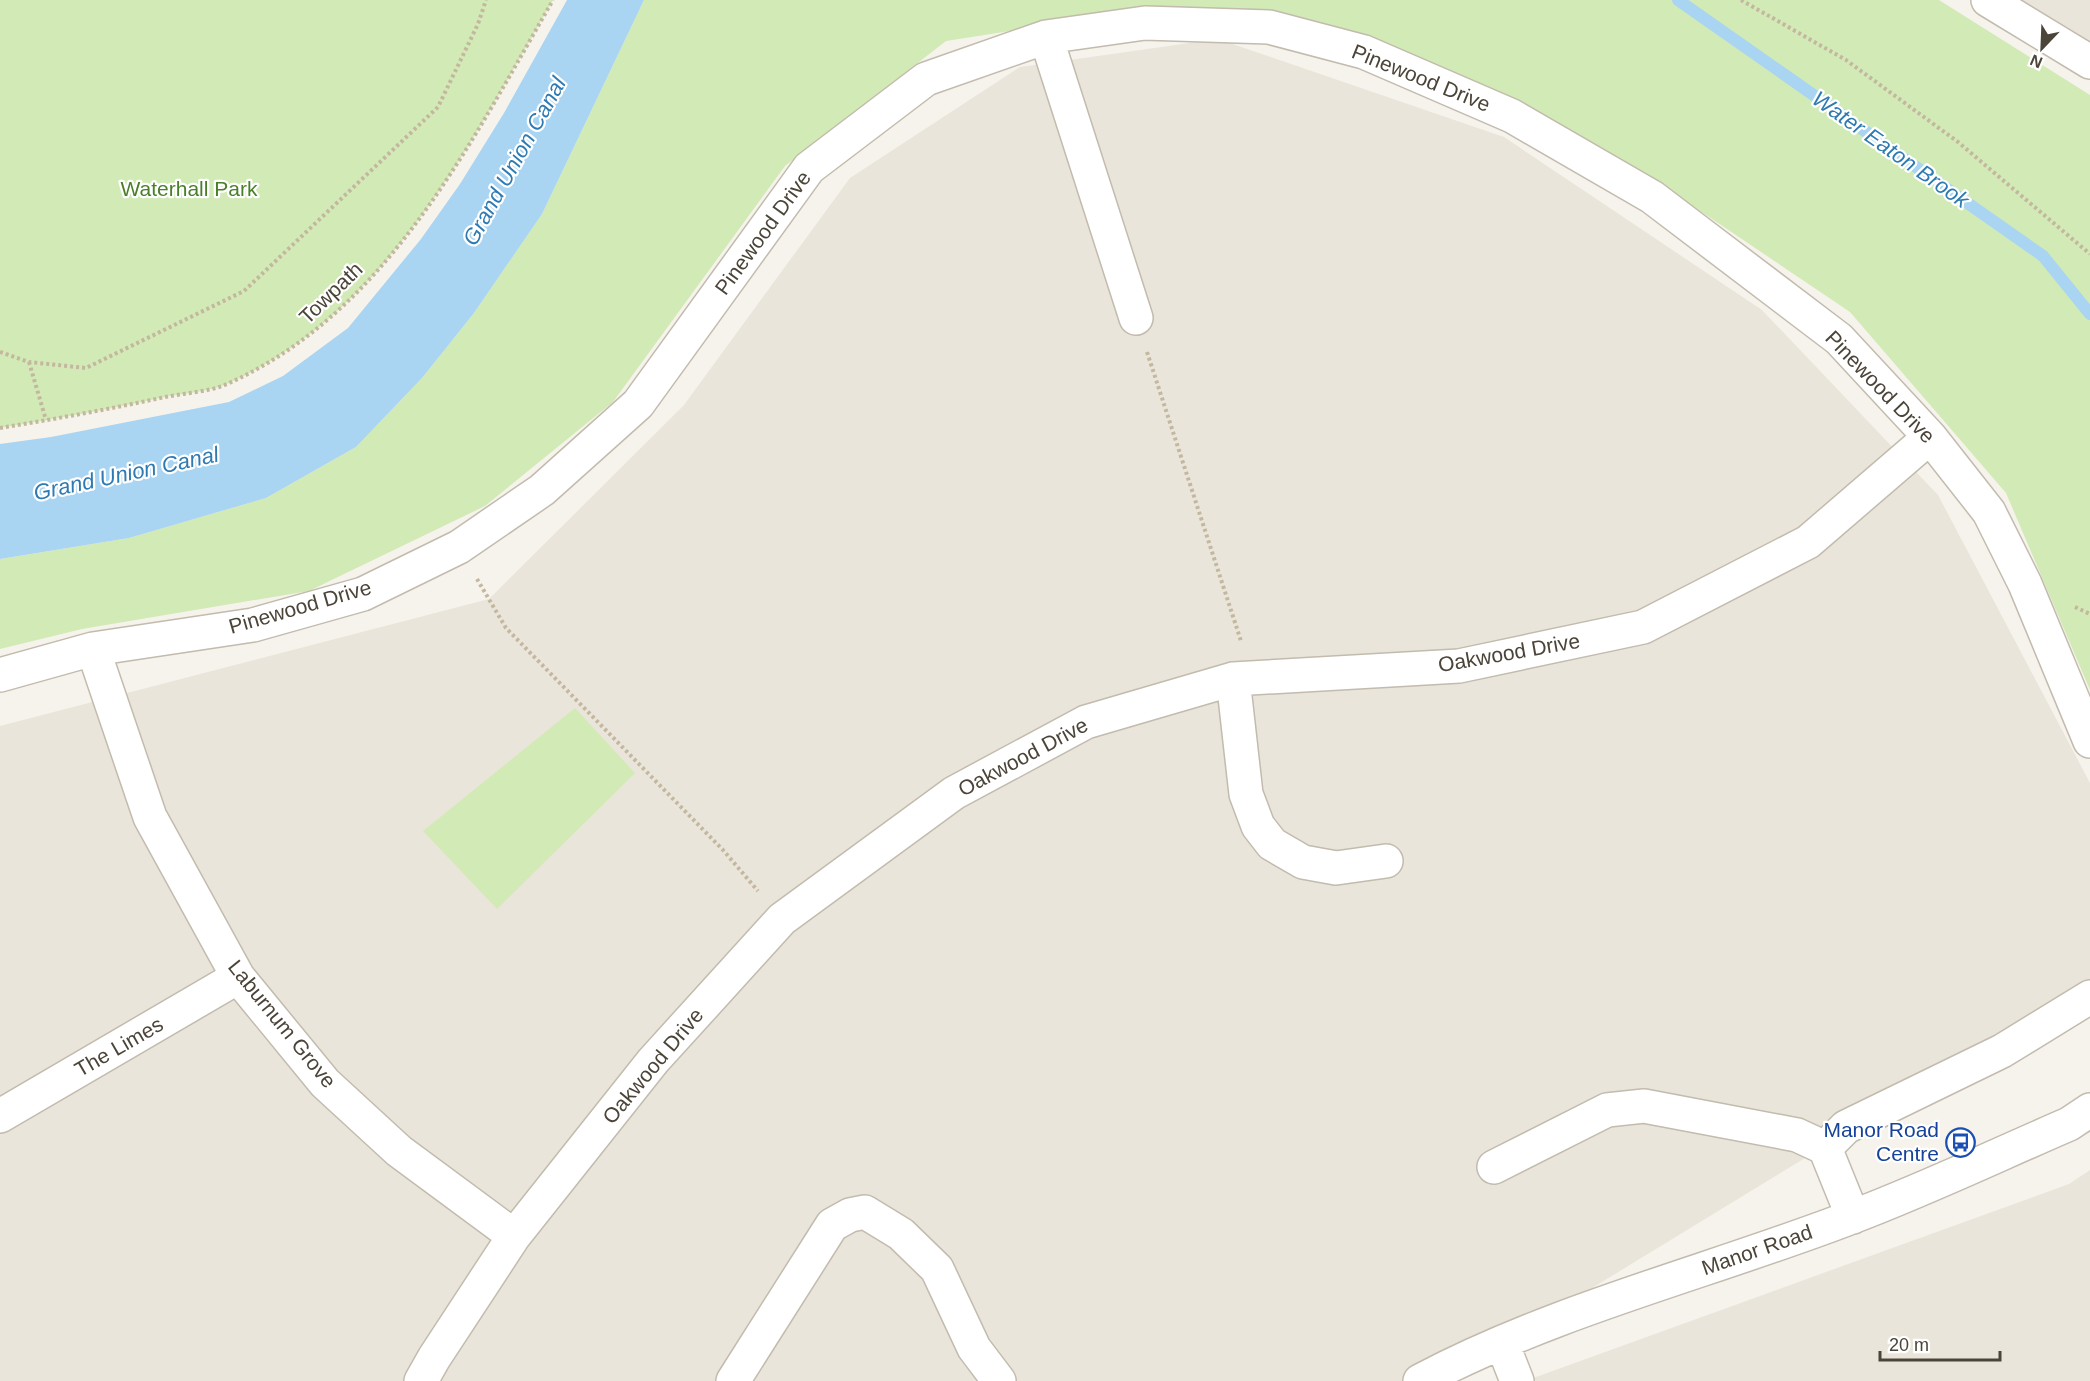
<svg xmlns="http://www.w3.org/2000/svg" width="2090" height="1381" viewBox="0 0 2090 1381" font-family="Helvetica,sans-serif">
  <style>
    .residential { fill: #eae5da }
    .green { fill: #d2eab5 }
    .water { fill: #a9d4f2 }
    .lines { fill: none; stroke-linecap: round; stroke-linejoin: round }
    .stream { stroke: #a9d4f2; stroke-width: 12 }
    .minor-casing { stroke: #c2bbae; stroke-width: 36 }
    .path { stroke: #c4b79f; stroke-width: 4; stroke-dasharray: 3 3; stroke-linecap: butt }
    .minor { stroke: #fff; stroke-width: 33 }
    .labels { text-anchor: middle; stroke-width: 4.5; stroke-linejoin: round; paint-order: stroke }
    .street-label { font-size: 21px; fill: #4b4439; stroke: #fff }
    .park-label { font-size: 21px; fill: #4a7f2a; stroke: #fff }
    .transit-label { font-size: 21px; fill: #164399; stroke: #fff; text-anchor: end }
    .water-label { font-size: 22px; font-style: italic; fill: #2e7ab2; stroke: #fff }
  </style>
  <rect width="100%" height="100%" fill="#f6f3ec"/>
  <path class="residential" d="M1985,0H2090V69Z
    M1218,39L1504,137L1762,310L1938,495L2090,783V984L1502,1343L1420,1381H0V726L489,599L684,405L850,178L1020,67Z
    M2090,1170V1381H1525L2069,1184Z"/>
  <path class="green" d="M0,0H553C470,144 387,313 227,384C209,392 185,393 165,397C110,409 55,419 0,428Z
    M644,0H1939L2090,95V690L2006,493L1850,312L1684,200L1512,98L1133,12L946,41L785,166L613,402L485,506L309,591L82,629L0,649V559L129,538L266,498L356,447L422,378L474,313L542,214Z
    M575,708L635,773L497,909L423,831Z"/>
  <path class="water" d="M567,0H644L542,214L474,313L422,378L356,447L266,498L129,538L0,559V444L51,437L229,402L283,376L348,328L421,239L460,184L504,113Z"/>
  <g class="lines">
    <path class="stream" d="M1678,0L2043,256L2090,314"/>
    <defs>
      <path id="minor" d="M1988,0L2090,62
        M1046,37L1136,318
        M93,649L150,817L238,977L325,1083L399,1151L514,1236
        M0,675L93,649L253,625L363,594L459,547L542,490L638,404L809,168L926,79L1046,37L1145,23L1269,27L1364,52L1512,116L1652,197L1839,339L1930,437L1989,512L2025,584L2090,741
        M1233,679L1246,794L1258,826L1272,844L1303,862L1336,868L1386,861
        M0,1116L238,977
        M1825,1148L1846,1127L2002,1051L2090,997
        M1494,1167L1607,1110L1644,1106L1797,1135L1825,1148L1853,1217
        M1502,1343L1517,1381
        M421,1381L434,1358L514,1236L653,1061L782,919L954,793L1086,722L1233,679L1459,666L1643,627L1808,542L1930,437
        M733,1381L832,1225L850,1215L865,1212L901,1234L937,1269L974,1348L999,1381
        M1420,1381C1556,1309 1709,1272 1852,1217C1926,1189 1997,1155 2069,1124L2090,1110"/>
    </defs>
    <use href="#minor" class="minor-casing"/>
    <path class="path" d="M1741,0L1846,60L1958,142L2090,254
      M0,352L29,362L86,368L244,291L438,107L478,24L486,0
      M1147,352L1241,641
      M29,362L46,420
      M0,428C55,419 110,409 165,397C185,393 209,392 227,384C387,313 470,144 553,0
      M477,579L506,628L723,850L758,891
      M2075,607L2090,614"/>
    <use href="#minor" class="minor"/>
  </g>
  <defs>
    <symbol id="bus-ring" viewBox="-11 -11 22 22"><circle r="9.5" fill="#fff" stroke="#1a4fb4" stroke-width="1.5"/><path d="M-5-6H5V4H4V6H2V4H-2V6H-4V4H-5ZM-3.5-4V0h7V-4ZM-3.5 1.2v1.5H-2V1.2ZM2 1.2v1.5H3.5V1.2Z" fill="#1a4fb4"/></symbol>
  </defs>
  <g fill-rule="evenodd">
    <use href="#bus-ring" x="1944" y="1126" width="33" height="33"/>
  </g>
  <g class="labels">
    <g class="street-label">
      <text transform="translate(1421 78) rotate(22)" y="7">Pinewood Drive</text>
      <text transform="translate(763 233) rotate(-54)" y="7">Pinewood Drive</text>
      <text transform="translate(331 293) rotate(-44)" y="7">Towpath</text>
      <text transform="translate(1880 387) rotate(46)" y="7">Pinewood Drive</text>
      <text transform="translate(300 607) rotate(-16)" y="7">Pinewood Drive</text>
      <text transform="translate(1509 653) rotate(-10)" y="7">Oakwood Drive</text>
      <text transform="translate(1023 757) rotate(-28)" y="7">Oakwood Drive</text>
      <text transform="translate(282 1024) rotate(51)" y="7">Laburnum Grove</text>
      <text transform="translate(119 1047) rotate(-30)" y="7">The Limes</text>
      <text transform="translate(653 1066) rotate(-50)" y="7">Oakwood Drive</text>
      <text transform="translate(1757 1250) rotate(-19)" y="7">Manor Road</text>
    </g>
    <g class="park-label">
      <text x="189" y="196">Waterhall Park</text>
    </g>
    <g class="transit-label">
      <text x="1939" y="1137">Manor Road<tspan x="1939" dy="24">Centre</tspan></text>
    </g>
    <g class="water-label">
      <text transform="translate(1891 149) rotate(35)" y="8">Water Eaton Brook</text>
      <text transform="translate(514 161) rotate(-61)" y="8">Grand Union Canal</text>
      <text transform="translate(126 473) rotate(-12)" y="8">Grand Union Canal</text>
    </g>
  </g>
  <g transform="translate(2042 48) rotate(203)" stroke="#ffffff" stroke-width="4.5" paint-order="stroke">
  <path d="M0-4.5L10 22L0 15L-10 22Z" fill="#4b4439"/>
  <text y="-9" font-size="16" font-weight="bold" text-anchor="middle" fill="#4b4439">N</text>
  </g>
  <path d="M1880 1351v9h120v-9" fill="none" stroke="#4b4439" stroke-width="3"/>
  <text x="1889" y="1351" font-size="18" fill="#4b4439" stroke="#ffffff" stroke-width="4.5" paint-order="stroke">20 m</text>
</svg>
